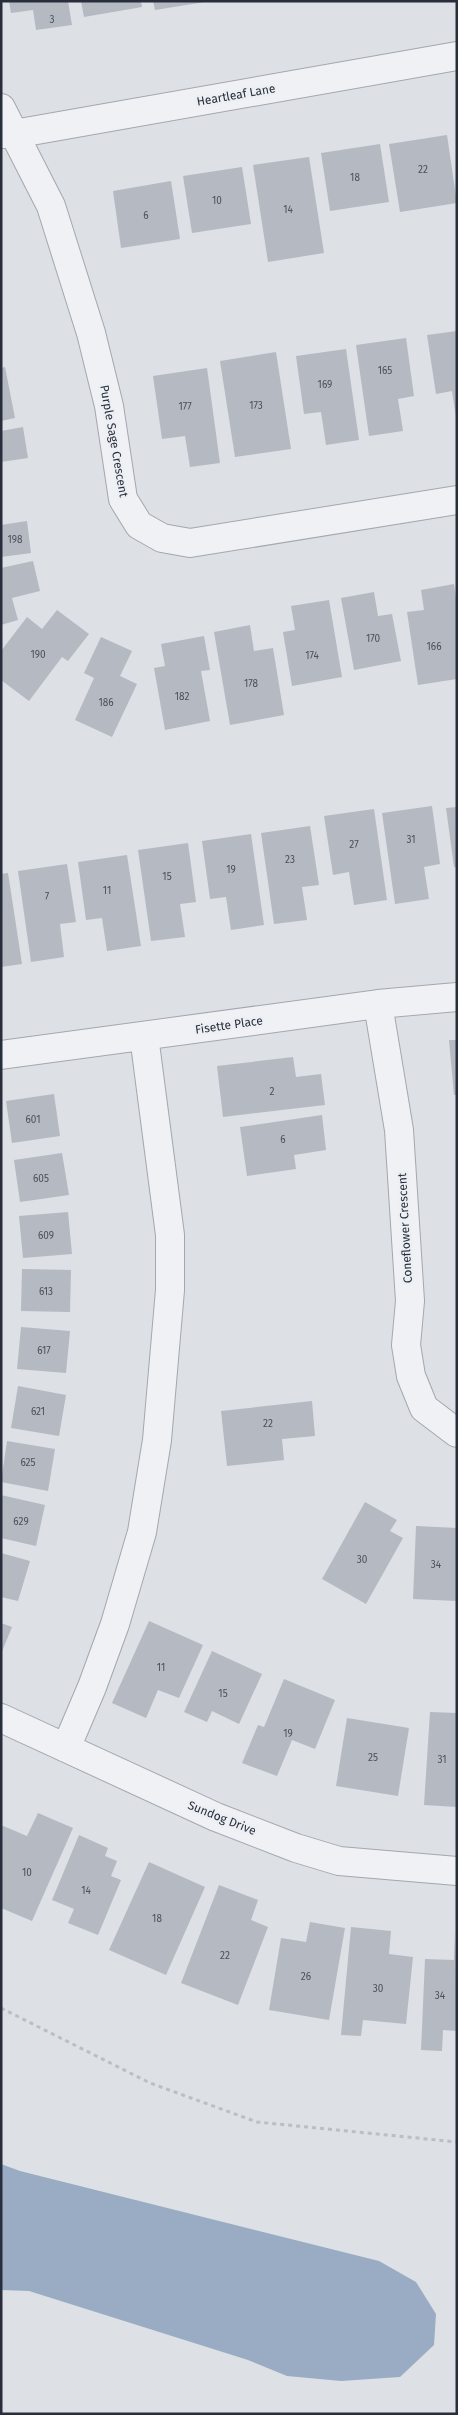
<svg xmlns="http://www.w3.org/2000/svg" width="458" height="2415" viewBox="0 0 458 2415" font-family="'Fira Sans',sans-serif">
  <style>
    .water { fill: #9aacc3 }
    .building { fill: #b5b9c2 }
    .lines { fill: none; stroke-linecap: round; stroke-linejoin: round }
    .minor-casing { stroke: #a3a7af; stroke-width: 30 }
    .path { stroke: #bbbec4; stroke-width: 3; stroke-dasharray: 4 4; stroke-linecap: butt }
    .minor { stroke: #eff1f4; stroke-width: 28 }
    .labels { text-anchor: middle; stroke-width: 5; stroke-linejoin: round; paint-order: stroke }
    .number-label { font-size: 10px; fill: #4b515d }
    .street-label { font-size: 12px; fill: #282e3b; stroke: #eceff3 }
  </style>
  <rect width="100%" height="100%" fill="#dde0e5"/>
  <path class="water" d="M1,2164L20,2171L379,2261L416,2282L436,2314L434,2345L400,2377L341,2381L287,2376L248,2360L29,2291L1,2290Z"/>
  <path class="building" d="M9,1H68L72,25L36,30L33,10L11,13Z
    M81,1H141L142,7L84,17Z
    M153,1H205V2L155,10Z
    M447,135L457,203L400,212L389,144Z
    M380,144L389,202L330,211L321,153Z
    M309,157L324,253L268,262L253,165Z
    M242,167L251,224L192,233L183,176Z
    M171,181L180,239L121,248L113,191Z
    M457,331V417H456L452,391L436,394L427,335Z
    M406,338L414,396L398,399L403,431L369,436L356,345Z
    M346,349L359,440L326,445L321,412L304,414L296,356Z
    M276,352L291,449L235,457L220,361Z
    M5,367L15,418L1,421V368Z
    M207,368L220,463L190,467L185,436L162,439L153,376Z
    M23,427L28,458L1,462V431Z
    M27,521L31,553L1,557V525Z
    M33,561L40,591L12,598L18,620L1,625V568Z
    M454,584L457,606V679L418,685L407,612L424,610L421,590Z
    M374,592L378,616L392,614L401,661L354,670L341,598Z
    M329,600L342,677L292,686L283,632L295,630L291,606Z
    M57,610L89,634L68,661L62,657L29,701L1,680V651L27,617L42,629Z
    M250,625L254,651L273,648L284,715L230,725L214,632Z
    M204,636L210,670L201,671L210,721L165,730L154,668L165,666L161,644Z
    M101,637L132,651L120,676L137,684L112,737L75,720L94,678L84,673Z
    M432,806L440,864L424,867L429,899L395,904L382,813Z
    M457,807V867H454L446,808Z
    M374,809L387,900L354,905L349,872L333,875L324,816Z
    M310,826L319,885L302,887L307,920L274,924L261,833Z
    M251,834L264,925L231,930L226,897L210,899L202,841Z
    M188,843L196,902L180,904L185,937L151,941L138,850Z
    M127,855L141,946L107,951L102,918L86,920L78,862Z
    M67,864L76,922L60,924L64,957L31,962L18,871Z
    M8,873L22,964L1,967V874Z
    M449,1040H457V1095H454Z
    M293,1057L296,1077L321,1074L325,1105L223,1117L217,1066Z
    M54,1094L60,1136L12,1143L6,1101Z
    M322,1115L326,1150L294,1155L296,1169L247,1176L240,1127Z
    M62,1153L69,1195L20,1202L14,1160Z
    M68,1212L72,1254L23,1258L19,1216Z
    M22,1269L71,1270L70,1312L21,1311Z
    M21,1327L70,1331L66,1373L17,1369Z
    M18,1386L66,1395L59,1436L11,1428Z
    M312,1401L315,1436L282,1439L284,1460L227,1466L221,1411Z
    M7,1441L55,1449L48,1491L1,1482Z
    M1,1495L45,1505L36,1546L1,1538Z
    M365,1502L397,1520L390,1531L403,1538L366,1604L322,1579Z
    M416,1526L457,1528V1601L413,1599Z
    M1,1553L30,1561L18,1601L1,1597Z
    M149,1621L203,1645L179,1698L158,1690L146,1718L112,1703Z
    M1,1623L12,1627L1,1654Z
    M212,1651L262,1674L239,1724L212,1711L207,1722L184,1712Z
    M284,1679L335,1700L315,1749L292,1740L277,1776L242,1763L258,1725L264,1727Z
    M430,1712L457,1713V1807L424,1805Z
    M347,1718L409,1728L398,1796L336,1786Z
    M38,1813L73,1828L32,1921L1,1908V1825L27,1836Z
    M79,1835L108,1848L105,1856L117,1861L111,1876L121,1880L98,1935L68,1923L74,1909L52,1900Z
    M149,1862L205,1887L166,1975L109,1950Z
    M219,1885L258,1900L251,1920L268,1927L238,2005L181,1983Z
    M310,1922L345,1928L329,2020L269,2010L281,1938L306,1942Z
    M351,1927L391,1931L389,1954L413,1957L406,2024L363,2020L361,2036L341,2035Z
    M455,1932L457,2031L443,2030L442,2051L421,2050L425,1959L454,1960Z"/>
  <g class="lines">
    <defs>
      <path id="minor" d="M1,108L51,206L91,333L109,406L123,499L139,525L162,538L190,543L457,500
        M1,134H14L457,56
        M378,1004L399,1130L410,1301L406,1345L411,1376L424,1408L457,1433
        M1,1055L378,1004L457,997
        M1,1718L216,1817L296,1848L339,1861L457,1871
        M66,1748L92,1687L115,1624L142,1532L157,1440L170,1290V1235L144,1036"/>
    </defs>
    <use href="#minor" class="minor-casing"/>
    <path class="path" d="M1,2008L150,2083L257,2122L457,2142"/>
    <use href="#minor" class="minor"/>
  </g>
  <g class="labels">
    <g class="number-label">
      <text x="52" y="23">3</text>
      <text x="423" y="173">22</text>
      <text x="355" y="181">18</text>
      <text x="217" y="204">10</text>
      <text x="288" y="213">14</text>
      <text x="146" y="219">6</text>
      <text x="385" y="374">165</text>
      <text x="325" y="388">169</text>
      <text x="256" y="409">173</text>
      <text x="185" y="410">177</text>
      <text x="15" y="543">198</text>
      <text x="373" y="642">170</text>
      <text x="434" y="650">166</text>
      <text x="38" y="658">190</text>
      <text x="312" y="659">174</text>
      <text x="251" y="687">178</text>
      <text x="182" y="700">182</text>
      <text x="106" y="706">186</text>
      <text x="411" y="843">31</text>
      <text x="354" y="848">27</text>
      <text x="290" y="863">23</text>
      <text x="231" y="873">19</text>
      <text x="167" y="880">15</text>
      <text x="107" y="894">11</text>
      <text x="47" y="900">7</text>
      <text x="272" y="1095">2</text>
      <text x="33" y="1123">601</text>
      <text x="283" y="1143">6</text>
      <text x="41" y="1182">605</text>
      <text x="46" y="1239">609</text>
      <text x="46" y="1295">613</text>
      <text x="44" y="1354">617</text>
      <text x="38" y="1415">621</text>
      <text x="268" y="1427">22</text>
      <text x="28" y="1466">625</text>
      <text x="21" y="1525">629</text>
      <text x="362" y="1563">30</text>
      <text x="436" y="1568">34</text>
      <text x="161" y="1671">11</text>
      <text x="223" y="1697">15</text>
      <text x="288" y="1737">19</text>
      <text x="373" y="1761">25</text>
      <text x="442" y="1763">31</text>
      <text x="27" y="1876">10</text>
      <text x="86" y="1894">14</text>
      <text x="157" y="1922">18</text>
      <text x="225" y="1959">22</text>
      <text x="306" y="1980">26</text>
      <text x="378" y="1992">30</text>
      <text x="440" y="1999">34</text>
    </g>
    <g class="street-label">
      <text transform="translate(236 95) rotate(-10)" y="4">Heartleaf Lane</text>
      <text transform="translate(114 441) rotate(80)" y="4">Purple Sage Crescent</text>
      <text transform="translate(229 1025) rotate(-8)" y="4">Fisette Place</text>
      <text transform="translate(405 1228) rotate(-93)" y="4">Coneflower Crescent</text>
      <text transform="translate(222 1818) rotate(22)" y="4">Sundog Drive</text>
    </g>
  </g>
  <rect width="458" height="2415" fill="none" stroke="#282e3b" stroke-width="5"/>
</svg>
